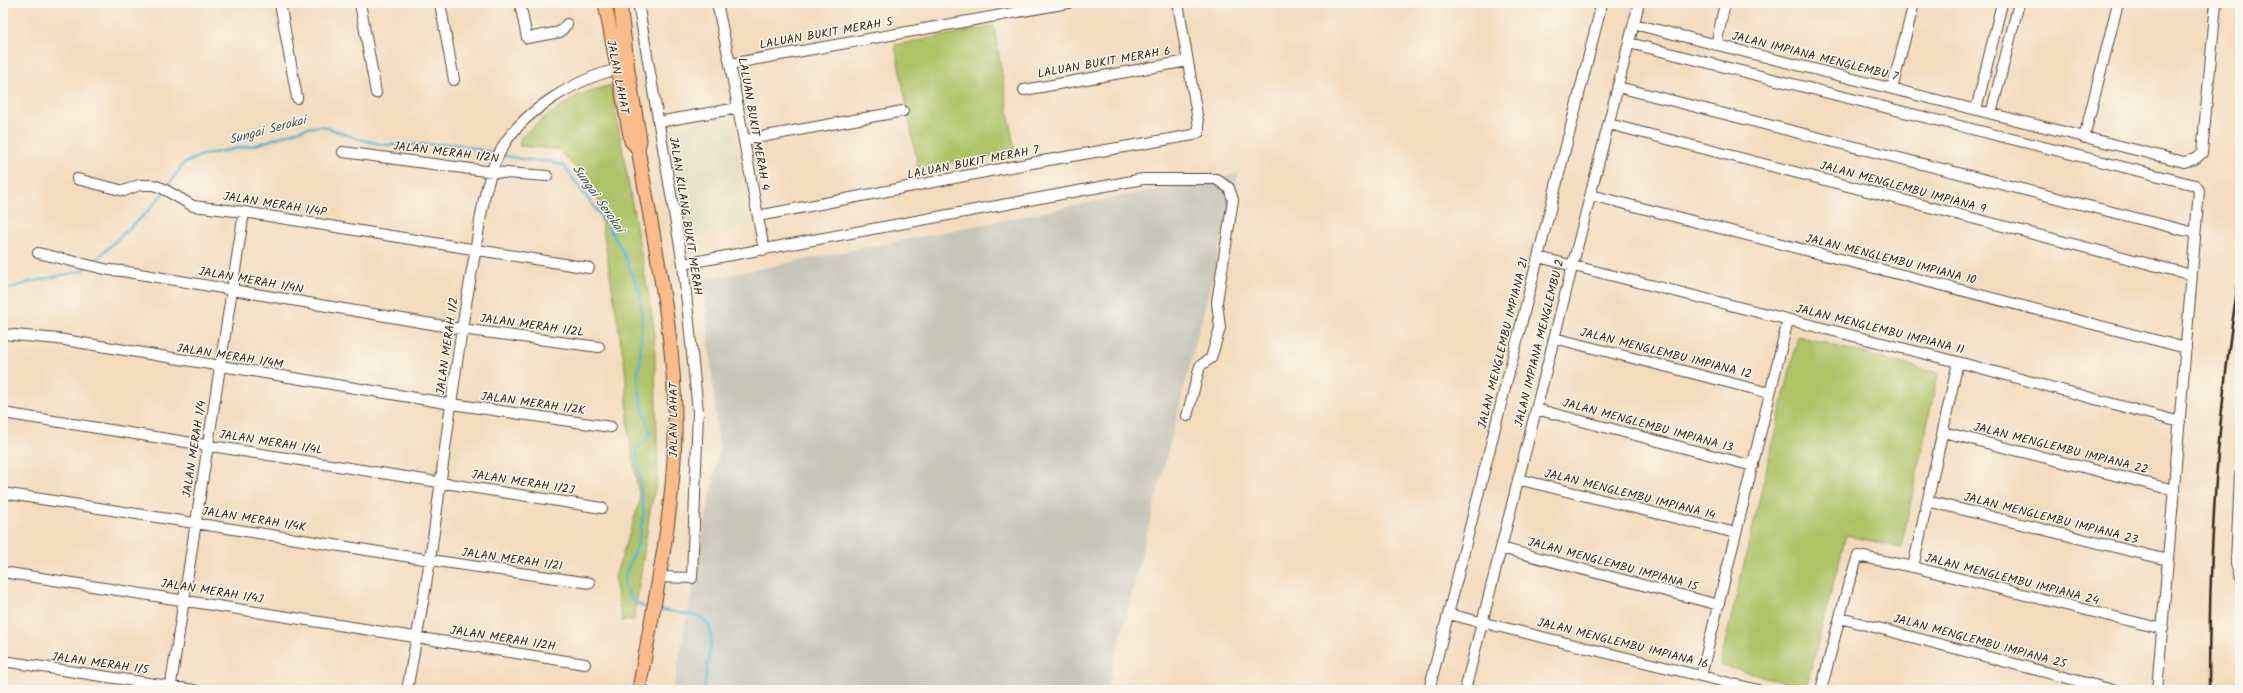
<svg xmlns="http://www.w3.org/2000/svg" width="2243" height="693" viewBox="0 0 2243 693" font-family="Kalam,sans-serif">
  <style>
    .built { fill: #e2dcba }
    .industrial { fill: #c5c5b8 }
    .green { fill: #aec266; stroke: #747642 }
    .lines { fill: none; stroke-linecap: round; stroke-linejoin: round }
    .stream { stroke: #56b2d4; stroke-width: 2.5 }
    .minor-casing { stroke: #574536; stroke-width: 12 }
    .major-casing { stroke: #574536; stroke-width: 15 }
    .minor { stroke: #fff; stroke-width: 10 }
    .major { stroke: #f9bc8a; stroke-width: 13 }
    .rail { stroke: #3b2a1e; stroke-width: 2.5 }
    .labels { text-anchor: middle; stroke-width: 3; stroke-linejoin: round; paint-order: stroke }
    .street-label { font-size: 12px; fill: #3b2a1e; stroke: #fbf7ec }
    .water-label { font-size: 13px; font-style: italic; fill: #445a5e; stroke: #fbf7ec }
  </style>
  <rect width="100%" height="100%" fill="#fbf7ec"/>
  <filter id="ink" filterUnits="userSpaceOnUse"><feTurbulence type="fractalNoise" baseFrequency=".025" numOctaves="2"/><feDisplacementMap in="SourceGraphic" scale="8" xChannelSelector="R" yChannelSelector="G"/><feConvolveMatrix kernelMatrix="1 2 1 2 8 2 1 2 1" color-interpolation-filters="sRGB"/></filter>
  <filter id="wash" filterUnits="userSpaceOnUse"><feTurbulence type="fractalNoise" baseFrequency=".012" numOctaves="4" result="noise"/><feDisplacementMap in="SourceGraphic" scale="16" xChannelSelector="R" yChannelSelector="G"/><feGaussianBlur stdDeviation="0.9" result="paint"/><feColorMatrix in="noise" values="0 0 0 0 0 0 0 0 0 0 0 0 0 0 0 0 0 1.4 0 .05"/><feComposite in="paint" operator="in"/></filter>
  <g filter="url(#wash)">
    <rect width="100%" height="100%" fill="#f3dcbd"/>
    <path class="built" d="M731,116L749,228L693,235L686,228L666,129Z"/>
    <path class="industrial" d="M1239,173L1107,690H673L719,451L703,280Z"/>
    <path class="green" d="M994,26L1015,153L918,167L895,45Z
      M611,85L654,327L658,476L650,511L634,620L622,621L615,577L640,501L629,435L625,368L596,187L557,149L519,146L521,137L545,117L578,95Z
      M1798,336L1938,373L1901,548L1846,535L1806,688L1720,665Z"/>
    <g class="lines">
      <path class="stream" d="M501,155L521,159L552,162L564,166L606,223L623,252L640,293L642,317L640,362L637,374L641,401L650,433L645,442L636,449L644,512L638,544L626,572L624,584L631,599L642,606L649,608
        M167,188L183,164L202,155L256,145L306,128L322,126L359,139L385,145L456,144L497,154
        M92,263L148,211L164,192
        M3,291L30,282L82,271L86,267
        M658,609L701,617L710,627L711,641L704,690"/>
    </g>
  </g>
  <g filter="url(#ink)">
    <g class="lines">
      <defs>
        <path id="minor" d="M280,3L297,98
          M360,3L376,93
          M440,3L454,80
          M520,3L527,38L560,32L567,24
          M638,3L683,264L698,412L692,578L659,577
          M717,3L730,64L764,250
          M1634,24L2184,162L2195,159L2202,153L2216,3
          M1629,43L2195,185L2199,190L2157,690
          M1716,45L1725,3
          M730,64L1068,3
          M1618,87L2195,233
          M1892,89L1914,3
          M1024,90L1188,61
          M1976,110L2002,3
          M1991,114L2019,3
          M658,122L738,108
          M1609,124L2192,275
          M2084,138L2118,3
          M744,140L903,111
          M343,152L493,172L547,176
          M77,179L124,191L139,185H153L162,188L193,206L244,212L589,268
          M1591,195L2186,348
          M758,216L1037,162L1193,135L1199,132V127L1178,3
          M38,253L109,270L122,271L461,329L599,347
          M1538,257L1958,362L2180,422
          M683,264L1143,179H1216L1229,188L1233,200L1217,302L1220,328L1211,358L1200,366L1187,416
          M3,334L58,339L452,404L611,427
          M1554,338L1770,393
          M1536,409L1753,466
          M3,413L602,508
          M1943,432L2174,490
          M2240,475L2236,563L2240,576
          M1518,479L1736,533
          M3,493L430,560L590,583
          M1927,501L2168,560
          M1501,548L1719,605
          M1913,567L1958,362
          M3,572L585,664
          M1448,614L1758,690
          M1840,618L2113,690
          M3,661L194,690
          M1701,676L1788,320
          M170,690L244,212
          M407,690C415,647 423,603 430,560C444,463 454,366 472,270C480,229 482,180 505,143C526,110 578,78 616,70
          M1429,690L1602,3
          M1465,690L1639,3
          M1821,690L1848,586L1858,556L1913,567L2163,629"/>
        <path id="major" d="M605,3L631,141L638,149
          M620,3L628,70L640,140L638,149C654,244 677,340 675,436C673,522 653,606 639,690"/>
      </defs>
      <use href="#minor" class="minor-casing"/>
      <use href="#major" class="major-casing"/>
      <use href="#minor" class="minor"/>
      <use href="#major" class="major"/>
      <path class="rail" d="M2209,690C2209,550 2217,410 2240,272"/>
    </g>
  </g>
  <g class="labels">
    <g class="street-label">
      <text transform="translate(826 33) rotate(-10)" y="4">LALUAN BUKIT MERAH 5</text>
      <text transform="translate(1815 56) rotate(14)" y="4">JALAN IMPIANA MENGLEMBU 7</text>
      <text transform="translate(1104 62) rotate(-10)" y="4">LALUAN BUKIT MERAH 6</text>
      <text transform="translate(618 77) rotate(79)" y="4">JALAN LAHAT</text>
      <text transform="translate(754 124) rotate(80)" y="4">LALUAN BUKIT MERAH 4</text>
      <text transform="translate(446 152) rotate(7)" y="4">JALAN MERAH 1/2N</text>
      <text transform="translate(973 162) rotate(-11)" y="4">LALUAN BUKIT MERAH 7</text>
      <text transform="translate(1903 187) rotate(15)" y="4">JALAN MENGLEMBU IMPIANA 9</text>
      <text transform="translate(275 204) rotate(9)" y="4">JALAN MERAH 1/4P</text>
      <text transform="translate(686 216) rotate(81)" y="4">JALAN KILANG BUKIT MERAH</text>
      <text transform="translate(1891 259) rotate(14)" y="4">JALAN MENGLEMBU IMPIANA 10</text>
      <text transform="translate(251 280) rotate(10)" y="4">JALAN MERAH 1/4N</text>
      <text transform="translate(532 325) rotate(8)" y="4">JALAN MERAH 1/2L</text>
      <text transform="translate(1880 329) rotate(14)" y="4">JALAN MENGLEMBU IMPIANA 11</text>
      <text transform="translate(1503 343) rotate(-76)" y="4">JALAN MENGLEMBU IMPIANA 21</text>
      <text transform="translate(1539 343) rotate(-76)" y="4">JALAN IMPIANA MENGLEMBU 2</text>
      <text transform="translate(447 346) rotate(-82)" y="4">JALAN MERAH 1/2</text>
      <text transform="translate(1666 353) rotate(14)" y="4">JALAN MENGLEMBU IMPIANA 12</text>
      <text transform="translate(230 356) rotate(9)" y="4">JALAN MERAH 1/4M</text>
      <text transform="translate(533 403) rotate(8)" y="4">JALAN MERAH 1/2K</text>
      <text transform="translate(673 420) rotate(-90)" y="4">JALAN LAHAT</text>
      <text transform="translate(1648 425) rotate(15)" y="4">JALAN MENGLEMBU IMPIANA 13</text>
      <text transform="translate(271 442) rotate(9)" y="4">JALAN MERAH 1/4L</text>
      <text transform="translate(2061 448) rotate(14)" y="4">JALAN MENGLEMBU IMPIANA 22</text>
      <text transform="translate(194 449) rotate(-81)" y="4">JALAN MERAH 1/4</text>
      <text transform="translate(523 482) rotate(9)" y="4">JALAN MERAH 1/2J</text>
      <text transform="translate(1630 494) rotate(14)" y="4">JALAN MENGLEMBU IMPIANA 14</text>
      <text transform="translate(2051 518) rotate(14)" y="4">JALAN MENGLEMBU IMPIANA 23</text>
      <text transform="translate(254 519) rotate(9)" y="4">JALAN MERAH 1/4K</text>
      <text transform="translate(512 559) rotate(8)" y="4">JALAN MERAH 1/2I</text>
      <text transform="translate(1613 564) rotate(15)" y="4">JALAN MENGLEMBU IMPIANA 15</text>
      <text transform="translate(2012 579) rotate(14)" y="4">JALAN MENGLEMBU IMPIANA 24</text>
      <text transform="translate(212 591) rotate(9)" y="4">JALAN MERAH 1/4J</text>
      <text transform="translate(503 638) rotate(9)" y="4">JALAN MERAH 1/2H</text>
      <text transform="translate(1980 641) rotate(15)" y="4">JALAN MENGLEMBU IMPIANA 25</text>
      <text transform="translate(1623 643) rotate(14)" y="4">JALAN MENGLEMBU IMPIANA 16</text>
      <text transform="translate(100 663) rotate(8)" y="4">JALAN MERAH 1/5</text>
    </g>
    <g class="water-label">
      <text transform="translate(267 129) rotate(-15)" y="5">Sungai Serokai</text>
      <text transform="translate(599 198) rotate(55)" y="5">Sungai Serokai</text>
    </g>
  </g>
  <rect width="2243" height="693" fill="none" stroke="#fbf7ec" stroke-width="16"/>
</svg>
